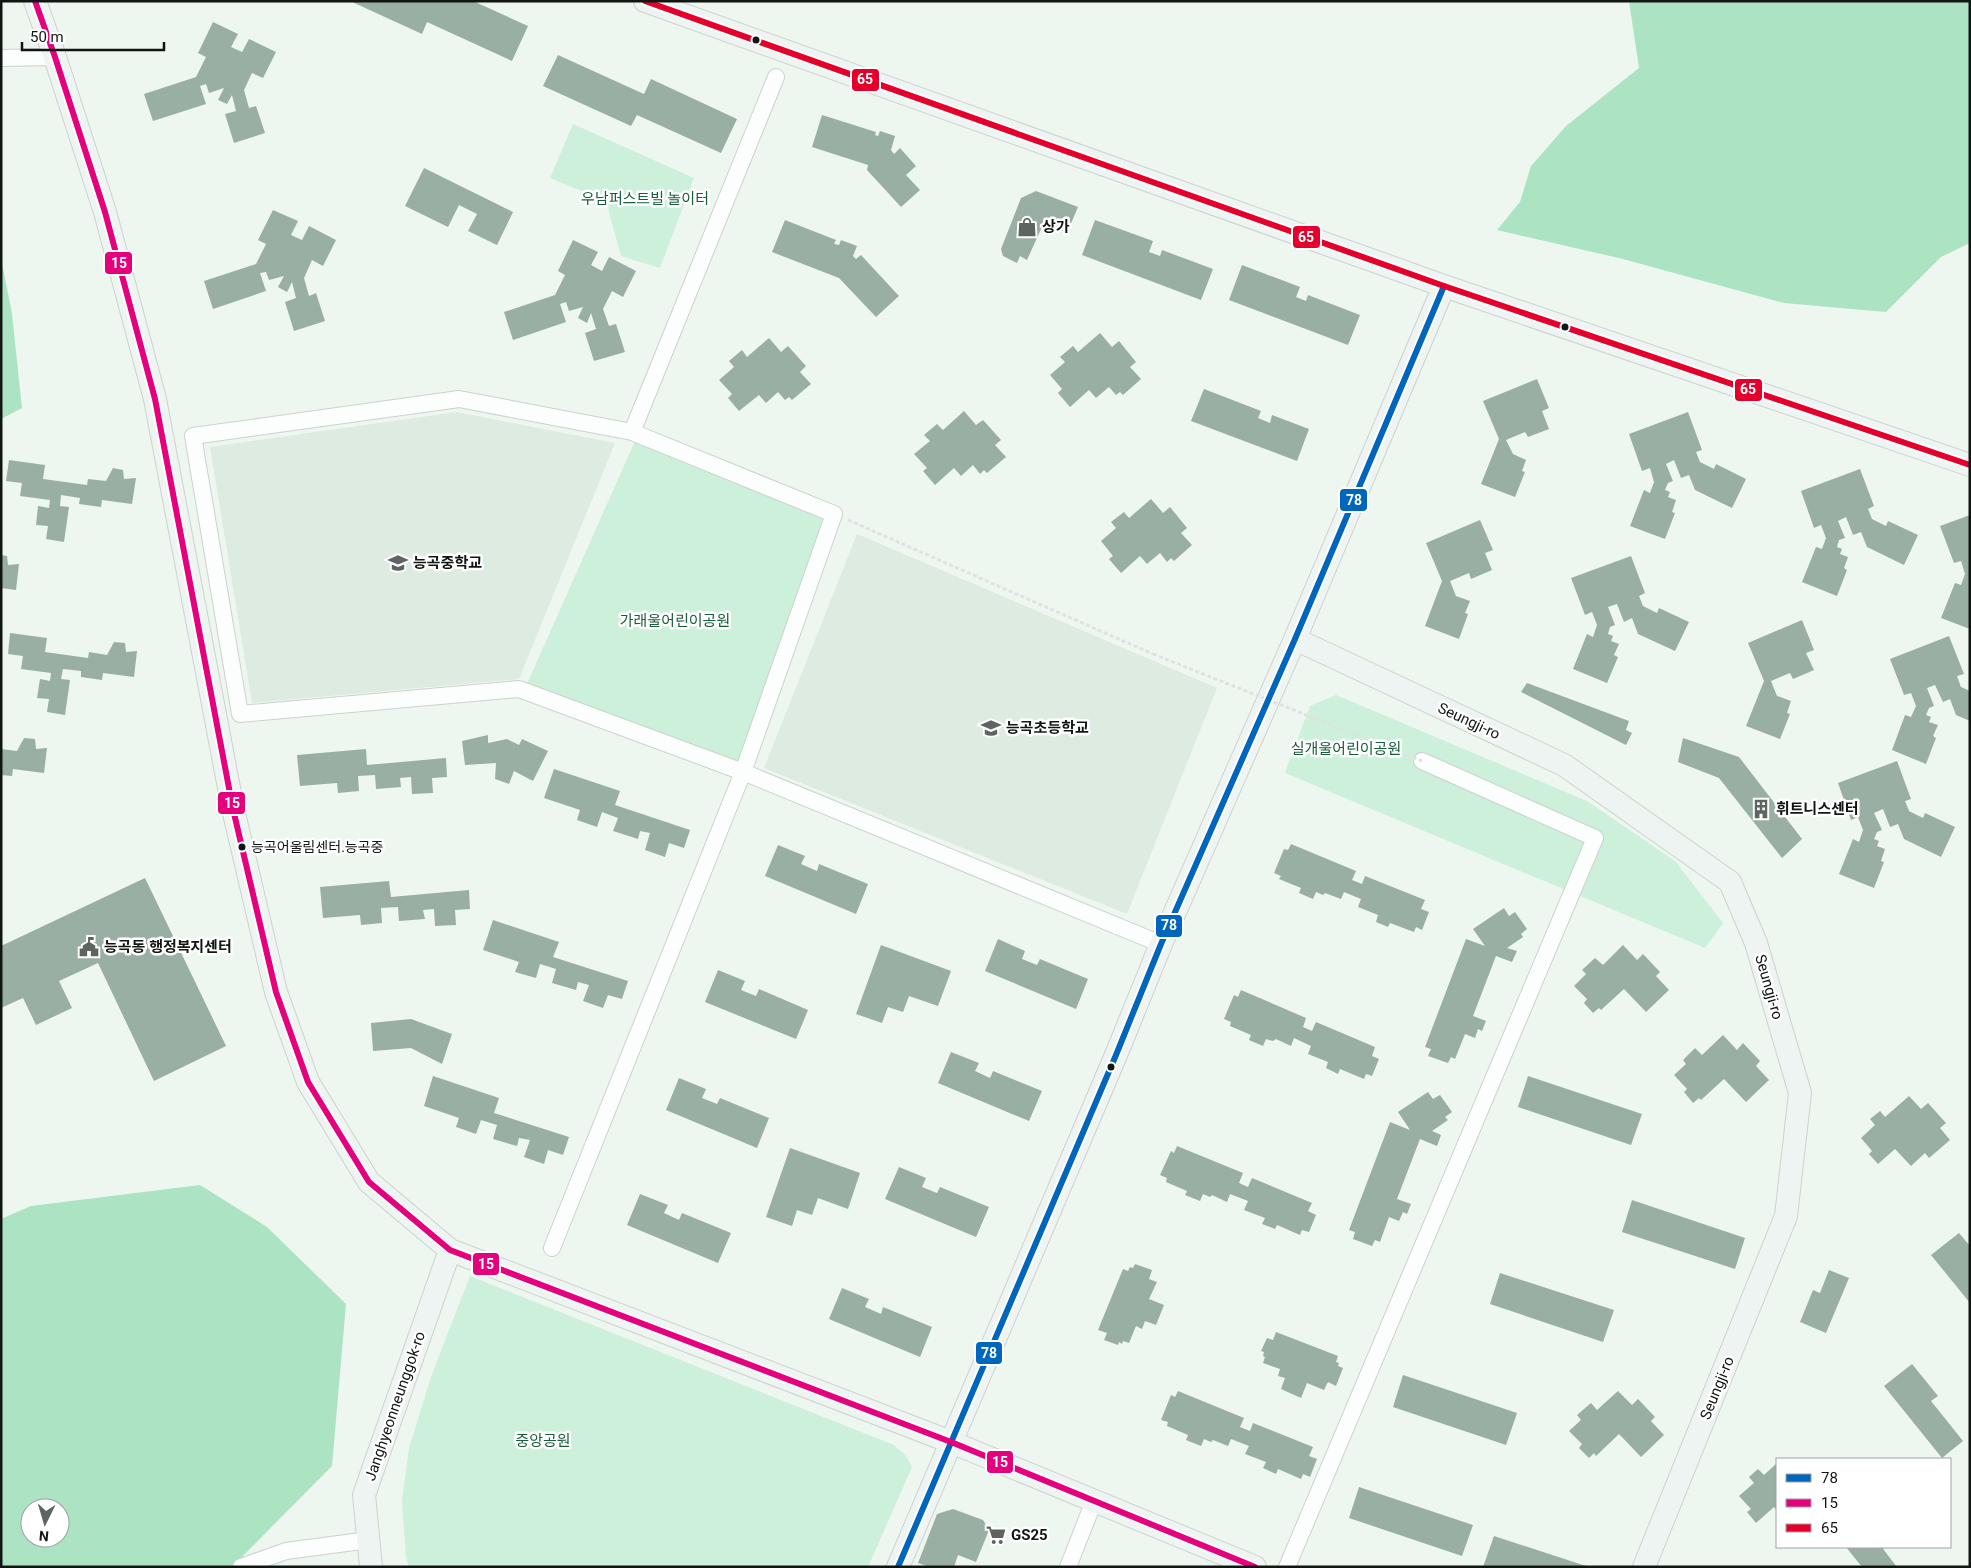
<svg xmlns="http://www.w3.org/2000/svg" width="1971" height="1568" viewBox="0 0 1971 1568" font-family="Roboto,'Noto Sans KR',sans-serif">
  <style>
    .built { fill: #ddebe1 }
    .green { fill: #ccf0d9 }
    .forest { fill: #ace3c3; fill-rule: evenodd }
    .building { fill: #99afa3 }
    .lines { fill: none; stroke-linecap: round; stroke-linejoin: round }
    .street-casing { stroke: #ccd2cd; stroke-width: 18 }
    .secondary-casing { stroke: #ccd2cd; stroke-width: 24 }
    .path { stroke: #e0e2e1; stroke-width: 3; stroke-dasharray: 4 2.5; stroke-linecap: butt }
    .street { stroke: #fcfefd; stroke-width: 16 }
    .secondary { stroke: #eef4f1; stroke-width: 22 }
    .path-bridge { stroke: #e0e2e1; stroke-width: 3; stroke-dasharray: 4 2.5; stroke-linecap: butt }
    .bus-1-casing { stroke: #fff; stroke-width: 10 }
    .bus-2-casing { stroke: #fff; stroke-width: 10 }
    .bus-3-casing { stroke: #fff; stroke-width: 10 }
    .bus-1 { stroke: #0065bd; stroke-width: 6 }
    .bus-2 { stroke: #e5007d; stroke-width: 6 }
    .bus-3 { stroke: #e4002b; stroke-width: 6 }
    .bus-dot { fill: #111612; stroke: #fff; stroke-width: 2 }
    .labels { text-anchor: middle; stroke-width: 5; stroke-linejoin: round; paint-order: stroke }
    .bus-label { font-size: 14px; fill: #111612; stroke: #fff; text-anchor: start }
    .park-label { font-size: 15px; fill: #185d3b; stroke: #fff }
    .poi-label { font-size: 15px; font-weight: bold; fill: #111612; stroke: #fff; text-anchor: start }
    .street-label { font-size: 15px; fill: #111612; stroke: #fff }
    .line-badge { stroke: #fff; stroke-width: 2 }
    .badge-label { font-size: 14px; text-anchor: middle; font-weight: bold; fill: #fff }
  </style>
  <rect width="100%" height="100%" fill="#eef6f0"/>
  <path class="built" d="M457,412L615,443L519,679L252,703L210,447Z
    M857,534L1217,688L1127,914L764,768Z"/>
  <path class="green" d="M573,124L694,178L660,268L621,256L606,201L550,178Z
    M635,441L831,519L740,763L527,684Z
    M1336,695L1587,801L1675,861L1723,923L1705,948L1285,773L1310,706Z
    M470,1276L894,1445L906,1456L912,1467L868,1567H409L406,1558L402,1501L409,1448L432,1374Z"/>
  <path class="forest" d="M1629,1H1970V243L1941,257L1886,312L1784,303L1623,259L1497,230L1520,202L1531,166L1566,126L1639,68Z
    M1,258L12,314L22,408L1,419Z
    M200,1185L267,1227L346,1304L332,1466L232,1567H1V1219L31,1206ZM30,1508H60V1538H30Z"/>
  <path class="building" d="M350,1H473L528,26L512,61L427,22L422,34Z
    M213,22L238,34L231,47L242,52L249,39L276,52L263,78L252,73L244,90L249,108L256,106L265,133L234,143L225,114L236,111L232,95L227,104L218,100L224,88L209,93L206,84L200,86L206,104L153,121L144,94L196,77L206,57L198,53Z
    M558,55L644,94L651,79L737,119L721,153L637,115L631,126L543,86Z
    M822,115L876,132L875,135L878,136L880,131L895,136L891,150L894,154L900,148L916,166L906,175L920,190L901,207L867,170L868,165L812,147Z
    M424,168L513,212L497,245L468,231L477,214L459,205L448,227L405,206Z
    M1036,191L1078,207L1067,233L1048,225L1041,229L1027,260L1020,256L1017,263L1003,256L1001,249L1021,198Z
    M273,210L298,221L291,235L302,240L309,226L336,240L323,266L312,260L304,278L309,296L316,293L325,321L294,331L285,302L296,298L292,282L287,292L278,287L284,276L269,280L266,272L260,273L266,291L213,309L204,281L256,264L266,244L258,240Z
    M785,220L836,240L834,244L839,245L841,240L857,246L853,256L856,259L861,255L899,296L876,317L839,278L772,252Z
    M1095,220L1153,241L1149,252L1160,256L1162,250L1213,269L1201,300L1082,255Z
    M573,240L598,252L591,265L602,271L609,257L636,271L623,297L612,291L603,309L609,326L616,324L625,352L594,361L585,333L596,329L591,313L587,323L578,318L583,307L569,311L566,302L560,304L566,322L513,340L504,312L555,295L565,275L558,271Z
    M1242,265L1300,287L1296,297L1306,301L1308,295L1360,315L1348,345L1229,300Z
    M1100,333L1112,347L1119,341L1136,362L1130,367L1141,379L1123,395L1120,392L1116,395L1109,387L1096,398L1089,390L1070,407L1058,393L1062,389L1050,375L1065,362L1060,357L1073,346L1078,352Z
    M769,338L781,352L788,346L806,366L800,372L811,384L792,400L789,397L785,400L778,392L766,403L759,395L739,411L728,398L732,394L719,380L734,367L729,361L742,350L747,357Z
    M1537,379L1549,408L1542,411L1549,429L1528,437L1525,432L1506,440L1513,454L1526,460L1522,471L1525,472L1515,497L1481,484L1499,439L1483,401Z
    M1204,389L1261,411L1258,418L1270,423L1272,415L1309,429L1297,461L1191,421Z
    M964,411L976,425L983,420L1001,440L995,445L1006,457L987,473L984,470L980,474L973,465L961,476L954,468L935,485L923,471L927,468L914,454L930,441L924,435L937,424L943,430Z
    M1688,412L1702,450L1696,452L1700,462L1714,469L1716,464L1746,479L1732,508L1695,490L1689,475L1681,478L1674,460L1666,464L1673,481L1668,483L1665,490L1670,492L1668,497L1676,500L1672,512L1675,513L1665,539L1630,526L1644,490L1650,493L1654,482L1650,468L1642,471L1629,434Z
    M9,460L45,465L43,479L87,485L88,479L106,481L113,468L123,470L124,479L136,478L132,504L102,500L101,507L79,504L80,498L61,495L60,506L69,507L64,542L46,539L48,526L36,525L38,506L49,508L50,500L20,496L22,483L6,481Z
    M1860,469L1874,506L1868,509L1872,519L1886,526L1888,521L1918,535L1904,565L1867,547L1861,532L1853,535L1846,517L1838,521L1845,538L1839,540L1837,547L1842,549L1840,554L1848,557L1844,568L1847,570L1837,596L1802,582L1816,547L1822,549L1826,538L1821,525L1814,528L1801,491Z
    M1151,499L1163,513L1170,507L1187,528L1181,533L1192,545L1174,561L1171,558L1167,562L1160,553L1147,564L1140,556L1121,573L1109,559L1113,556L1101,541L1116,528L1111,522L1124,512L1129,518Z
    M1970,515V629L1941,618L1955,583L1961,585L1965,574L1961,561L1954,563L1940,526Z
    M1480,520L1493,550L1485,553L1492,570L1471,579L1469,573L1450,581L1456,596L1470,601L1465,613L1468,614L1459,639L1425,626L1442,581L1426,543Z
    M1,555L7,556L8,565L19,564L16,590L1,588Z
    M1631,556L1645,593L1639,596L1643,606L1657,613L1659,608L1689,622L1675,651L1638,634L1632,618L1624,622L1617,604L1608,607L1615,625L1610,627L1608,634L1613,636L1611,641L1619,644L1614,655L1618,657L1607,683L1573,669L1587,634L1593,637L1597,625L1592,612L1585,615L1571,578Z
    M1802,620L1814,650L1806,653L1814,670L1793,679L1790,673L1771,681L1777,696L1791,701L1787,713L1790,714L1780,739L1746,726L1764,681L1748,643Z
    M10,633L47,638L45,652L88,658L89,652L107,655L114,642L125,643L126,652L137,651L134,677L103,673L102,680L81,677V671L63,669L61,679L70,680L65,715L47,712L49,699L37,698L40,679L50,681L51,673L21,669L23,656L8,654Z
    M1949,636L1964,674L1957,676L1961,687L1970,691V721L1956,715L1950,699L1943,702L1935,685L1927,688L1934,706L1929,708L1926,715L1931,717L1929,722L1938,725L1933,736L1936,738L1926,764L1892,750L1905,715L1911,717L1916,706L1911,693L1904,695L1890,659Z
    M1527,683L1629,721L1626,730L1632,733L1626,745L1521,692Z
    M488,735V743L507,739L519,745L522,739L548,751L533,781L514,771L509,784L495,779L496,763L465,765L462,741Z
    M24,738L35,739L36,749L47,748L44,773L13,769L12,776L1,775V749L17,751Z
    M1683,738L1739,757L1802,839L1782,858L1719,778L1678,762Z
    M366,749L367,765L446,758L447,777L432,778L433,793L412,794L411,777L400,778L401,787L376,789L375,775L358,776L359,791L338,793L337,783L300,786L297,755Z
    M1897,761L1911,799L1905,801L1909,811L1923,818L1925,813L1955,827L1941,857L1904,839L1898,824L1890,827L1883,809L1874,813L1882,830L1877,832L1874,839L1879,841L1877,846L1885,849L1881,861L1884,862L1874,888L1839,874L1853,839L1859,842L1863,830L1858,817L1851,820L1838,783Z
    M554,769L620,791L615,805L690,830L684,848L669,843L665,857L645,850L650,833L640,831L638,839L613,831L618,818L602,812L597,827L577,820L580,810L544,798Z
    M1291,844L1356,871L1352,880L1362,884L1365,876L1425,900L1421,909L1429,912L1422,930L1416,927L1414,932L1390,923L1388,927L1376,922L1378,915L1358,907L1361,899L1344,892L1341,899L1325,893L1323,895L1316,892L1313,899L1299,893L1301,888L1279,879L1281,876L1274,873L1284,849L1288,850Z
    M778,845L805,856L801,864L817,871L819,864L868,884L856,914L765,876Z
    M145,878L226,1046L154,1081L98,963L59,981L72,1008L36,1025L23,998L1,1008V946Z
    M389,881L391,897L469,890L470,909L455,910L456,925L435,926L434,909L423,910L425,919L399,921L398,907L381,908L382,923L361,925L360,915L323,918L320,887Z
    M1504,908L1509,916L1515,912L1527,929L1521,934L1523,937L1507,948L1517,951L1512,962L1496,956L1473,1016L1486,1021L1482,1031L1478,1029L1475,1038L1465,1034L1455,1059L1451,1057L1448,1063L1428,1056L1431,1049L1425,1047L1466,939L1485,946L1473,929Z
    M493,920L559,942L553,957L628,981L622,999L608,995L603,1008L583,1001L589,985L578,982L576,990L552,983L556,969L540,964L536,978L515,972L519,962L483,950Z
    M998,939L1025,951L1022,959L1037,965L1040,959L1088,979L1076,1009L985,971Z
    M881,945L951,971L938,1006L909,996L903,1012L888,1007L882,1023L856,1014Z
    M1623,945L1637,960L1643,954L1660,972L1656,976L1669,990L1646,1012L1624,989L1601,1010L1599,1008L1593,1013L1584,1003L1587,999L1574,986L1586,974L1582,970L1595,958L1603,965Z
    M718,970L745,981L741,990L756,996L759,989L808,1010L796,1039L705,1002Z
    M1241,990L1306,1018L1303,1027L1312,1031L1316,1022L1375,1047L1372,1056L1379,1059L1372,1076L1366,1074L1364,1079L1340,1069L1338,1074L1326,1068L1328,1062L1308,1054L1311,1046L1294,1038L1291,1046L1276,1039L1273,1041L1266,1039L1263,1046L1249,1040L1251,1035L1230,1026L1231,1022L1224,1019L1234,995L1238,997Z
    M411,1019L452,1034L442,1064L411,1048L373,1051L371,1023Z
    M1723,1035L1737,1050L1743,1043L1760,1061L1756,1066L1769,1080L1746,1102L1724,1079L1701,1100L1699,1098L1693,1103L1684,1092L1687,1089L1674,1075L1686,1064L1683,1060L1695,1048L1702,1055Z
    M951,1052L979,1063L975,1071L990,1078L993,1071L1042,1091L1029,1121L938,1083Z
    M433,1076L499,1098L494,1113L569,1137L563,1155L548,1150L544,1164L524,1157L530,1140L519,1138L517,1146L493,1139L497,1125L481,1120L476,1134L456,1127L459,1118L424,1106Z
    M1528,1076L1642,1114L1631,1145L1518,1107Z
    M679,1078L706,1089L702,1098L717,1104L720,1098L769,1118L757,1148L666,1110Z
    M1428,1092L1433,1099L1440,1095L1452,1112L1445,1117L1448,1120L1432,1131L1441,1135L1437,1146L1420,1139L1397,1199L1411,1204L1407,1214L1403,1212L1399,1221L1389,1217L1380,1242L1375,1240L1372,1246L1353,1239L1355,1232L1349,1230L1390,1122L1410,1130L1398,1112Z
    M1909,1096L1921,1109L1928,1103L1946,1123L1940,1128L1950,1140L1929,1158L1925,1153L1911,1166L1895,1149L1878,1164L1869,1154L1872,1151L1861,1138L1875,1125L1870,1119L1880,1111L1885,1117Z
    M1177,1146L1243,1173L1239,1183L1248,1187L1252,1178L1312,1203L1308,1211L1316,1215L1309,1232L1302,1230L1300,1235L1277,1225L1275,1229L1262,1224L1265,1218L1244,1210L1248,1201L1230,1194L1227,1202L1212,1195L1210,1197L1203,1194L1200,1201L1185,1195L1187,1191L1166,1182L1167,1178L1160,1175L1171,1151L1174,1153Z
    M790,1148L860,1173L848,1209L818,1198L812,1215L797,1210L792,1226L766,1217Z
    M899,1167L926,1178L922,1187L937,1193L940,1187L989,1207L976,1237L885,1199Z
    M640,1194L668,1205L664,1213L679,1220L682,1213L731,1233L718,1263L627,1225Z
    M1632,1200L1745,1238L1735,1269L1622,1232Z
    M1959,1233L1970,1246V1303L1931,1255Z
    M1135,1264L1152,1270L1149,1279L1157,1282L1149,1299L1164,1305L1156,1325L1145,1321L1142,1329L1136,1326L1129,1343L1123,1341L1122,1344L1119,1342L1118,1345L1104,1340L1107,1333L1098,1330L1123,1269L1128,1271L1130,1267L1133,1268Z
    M1829,1270L1849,1278L1826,1333L1800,1322L1813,1290L1820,1293Z
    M1500,1273L1614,1310L1603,1342L1490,1304Z
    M842,1288L869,1299L865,1307L881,1314L883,1307L932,1327L920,1357L829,1319Z
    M1276,1332L1338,1356L1336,1362L1339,1363L1338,1366L1343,1368L1336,1386L1328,1382L1324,1390L1307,1383L1301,1398L1281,1389L1285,1378L1278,1376L1280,1369L1263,1363L1265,1357L1263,1356L1264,1352L1261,1351L1267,1338L1273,1340Z
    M1912,1364L1938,1396L1931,1401L1963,1441L1942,1458L1884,1386Z
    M1403,1375L1517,1413L1506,1445L1393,1407Z
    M1178,1391L1244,1418L1240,1427L1250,1431L1253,1423L1313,1447L1309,1456L1317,1459L1310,1477L1303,1474L1301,1479L1278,1469L1276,1474L1263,1468L1266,1462L1245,1454L1249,1446L1231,1439L1228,1446L1213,1440L1211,1442L1204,1439L1201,1446L1186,1440L1188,1435L1167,1426L1168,1422L1161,1420L1171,1395L1175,1397Z
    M1618,1391L1632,1405L1638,1399L1655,1417L1651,1421L1664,1435L1641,1457L1619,1434L1596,1456L1594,1453L1589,1458L1579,1448L1582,1444L1569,1431L1581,1420L1577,1415L1591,1403L1597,1410Z
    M1777,1463V1511L1774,1507L1756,1523L1747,1512L1751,1509L1739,1496L1754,1483L1749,1477L1758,1469L1764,1475Z
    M1359,1487L1473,1525L1462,1556L1349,1518Z
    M953,1509L983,1520L989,1530L976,1562L958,1555L954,1567H929L918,1563L937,1514Z
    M1494,1536L1586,1566V1567H1483Z
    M1846,1547H1886L1883,1549L1897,1567H1862Z"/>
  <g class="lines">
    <defs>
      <path id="street" d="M1,58L55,57
        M632,432L459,399L193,436L240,714L519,689L743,772L1161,944
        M552,1248L743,772L834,514L632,432L776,77
        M241,1567L286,1551L369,1540
        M1068,1567L1094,1501
        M1287,1567L1595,838L1422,761"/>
      <path id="secondary" d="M35,1L55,57L105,212L155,399L233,809L276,992L308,1082L369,1182L450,1250L951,1442L1255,1567
        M645,1L1444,286L1970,465
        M1295,639L1564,765L1730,882L1756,943L1800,1093L1786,1216L1644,1567
        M371,1567L364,1495L450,1250
        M898,1567L1116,1055L1161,944L1295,639L1444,286"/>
    </defs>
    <use href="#street" class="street-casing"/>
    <use href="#secondary" class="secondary-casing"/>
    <path class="path" d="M848,520L1153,654"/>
    <use href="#street" class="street"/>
    <use href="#secondary" class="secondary"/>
    <path class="path-bridge" d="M1153,654L1422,761"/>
    <defs>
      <path id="bus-1" d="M898,1567L1116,1055L1161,944L1295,639L1444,286"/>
      <path id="bus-2" d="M35,1L55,57L105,212L155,399L233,809L276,992L308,1082L369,1182L450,1250L951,1442L1255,1567"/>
      <path id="bus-3" d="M645,1L1444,286L1970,465"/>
    </defs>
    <use href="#bus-1" class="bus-1-casing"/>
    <use href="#bus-2" class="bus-2-casing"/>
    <use href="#bus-3" class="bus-3-casing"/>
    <use href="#bus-1" class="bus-1"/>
    <use href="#bus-2" class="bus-2"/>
    <use href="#bus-3" class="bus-3"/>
  </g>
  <defs>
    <symbol id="shop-bare" viewBox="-9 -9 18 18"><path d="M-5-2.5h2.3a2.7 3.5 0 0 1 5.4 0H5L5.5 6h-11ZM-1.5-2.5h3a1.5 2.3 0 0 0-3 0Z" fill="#5e6460" stroke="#fff" stroke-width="2.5" paint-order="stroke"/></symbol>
    <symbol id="school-bare" viewBox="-9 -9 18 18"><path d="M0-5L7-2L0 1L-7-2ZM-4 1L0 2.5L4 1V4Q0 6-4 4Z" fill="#5e6460" stroke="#fff" stroke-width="2.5" paint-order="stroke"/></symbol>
    <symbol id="building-bare" viewBox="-9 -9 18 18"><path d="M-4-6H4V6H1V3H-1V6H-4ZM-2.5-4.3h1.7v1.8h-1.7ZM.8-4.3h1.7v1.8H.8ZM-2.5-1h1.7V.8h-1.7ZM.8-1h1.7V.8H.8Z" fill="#5e6460" stroke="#fff" stroke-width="2.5" paint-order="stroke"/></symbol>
    <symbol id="civic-bare" viewBox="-9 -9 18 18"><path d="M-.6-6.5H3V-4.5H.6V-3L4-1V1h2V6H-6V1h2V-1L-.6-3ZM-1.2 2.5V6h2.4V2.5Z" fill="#5e6460" stroke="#fff" stroke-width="2.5" paint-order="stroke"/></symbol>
    <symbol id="supermarket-bare" viewBox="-9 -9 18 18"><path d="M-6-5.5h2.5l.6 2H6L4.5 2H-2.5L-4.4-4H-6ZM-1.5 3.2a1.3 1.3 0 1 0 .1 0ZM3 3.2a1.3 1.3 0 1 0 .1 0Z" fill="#5e6460" stroke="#fff" stroke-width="2.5" paint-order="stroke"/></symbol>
  </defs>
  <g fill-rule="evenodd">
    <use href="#shop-bare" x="1013" y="213" width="28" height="28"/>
    <use href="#school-bare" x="384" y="549" width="28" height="28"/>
    <use href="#school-bare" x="977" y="714" width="28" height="28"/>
    <use href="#building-bare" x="1747" y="795" width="28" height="28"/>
    <use href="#civic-bare" x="75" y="933" width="28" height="28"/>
    <use href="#supermarket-bare" x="982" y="1521" width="28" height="28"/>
  </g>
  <g class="bus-dot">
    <circle cx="756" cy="40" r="4.5"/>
    <circle cx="1565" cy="327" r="4.5"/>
    <circle cx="242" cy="847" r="4.5"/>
    <circle cx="1111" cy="1067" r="4.5"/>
  </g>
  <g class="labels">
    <g class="bus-label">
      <text x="251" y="852">능곡어울림센터.능곡중</text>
    </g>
    <g class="park-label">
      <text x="645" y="204">우남퍼스트빌 놀이터</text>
      <text x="675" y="626">가래울어린이공원</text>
      <text x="1346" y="754">실개울어린이공원</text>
      <text x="543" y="1446">중앙공원</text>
    </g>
    <g class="poi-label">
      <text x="1042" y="232">상가</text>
      <text x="413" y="568">능곡중학교</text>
      <text x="1006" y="733">능곡초등학교</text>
      <text x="1776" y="814">휘트니스센터</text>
      <text x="104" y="952">능곡동 행정복지센터</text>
      <text x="1011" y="1540">GS25</text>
    </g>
    <g class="street-label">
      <text transform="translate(1469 721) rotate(25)" y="5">Seungji-ro</text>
      <text transform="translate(1769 987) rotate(74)" y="5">Seungji-ro</text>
      <text transform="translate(1717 1388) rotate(-68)" y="5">Seungji-ro</text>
      <text transform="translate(395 1406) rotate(-71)" y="5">Janghyeonneunggok-ro</text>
    </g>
  </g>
  <g class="line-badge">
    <rect x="851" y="68" width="29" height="24" rx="5" fill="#e4002b"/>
    <rect x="1292" y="225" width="29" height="24" rx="5" fill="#e4002b"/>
    <rect x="104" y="251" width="29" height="24" rx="5" fill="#e5007d"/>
    <rect x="1734" y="378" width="29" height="24" rx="5" fill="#e4002b"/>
    <rect x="1339" y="488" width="29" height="24" rx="5" fill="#0065bd"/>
    <rect x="217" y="791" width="29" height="24" rx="5" fill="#e5007d"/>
    <rect x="1155" y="914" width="28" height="24" rx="5" fill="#0065bd"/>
    <rect x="472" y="1252" width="28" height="24" rx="5" fill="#e5007d"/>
    <rect x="975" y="1341" width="28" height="24" rx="5" fill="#0065bd"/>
    <rect x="986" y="1450" width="28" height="24" rx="5" fill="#e5007d"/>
  </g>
  <g class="badge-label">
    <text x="865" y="84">65</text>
    <text x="1306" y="242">65</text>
    <text x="119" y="268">15</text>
    <text x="1748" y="394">65</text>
    <text x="1354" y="505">78</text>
    <text x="232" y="808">15</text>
    <text x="1169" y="930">78</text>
    <text x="486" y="1269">15</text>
    <text x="989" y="1358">78</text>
    <text x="1000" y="1467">15</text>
  </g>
  <rect width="1971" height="1568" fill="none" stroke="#111612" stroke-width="5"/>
  <rect x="1776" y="1458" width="175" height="90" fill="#ffffff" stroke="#a0a2a0"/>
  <rect x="1786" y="1474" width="25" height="8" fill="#0065bd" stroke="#a0a2a0"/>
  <text x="1821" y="1483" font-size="15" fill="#111612">78</text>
  <rect x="1786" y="1499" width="25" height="8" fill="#e5007d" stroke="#a0a2a0"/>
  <text x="1821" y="1508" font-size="15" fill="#111612">15</text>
  <rect x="1786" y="1524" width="25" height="8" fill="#e4002b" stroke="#a0a2a0"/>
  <text x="1821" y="1533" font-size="15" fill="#111612">65</text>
  <g transform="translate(45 1523) rotate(185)"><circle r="24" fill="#ffffff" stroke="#a0a2a0"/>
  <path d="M0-4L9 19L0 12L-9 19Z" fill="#5e6460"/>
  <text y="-8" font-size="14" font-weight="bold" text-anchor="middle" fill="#111612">N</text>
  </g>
  <path d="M22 42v8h142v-8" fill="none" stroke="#111612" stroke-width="2.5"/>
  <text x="30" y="42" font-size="15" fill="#111612" stroke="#ffffff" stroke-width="4" paint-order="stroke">50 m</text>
</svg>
